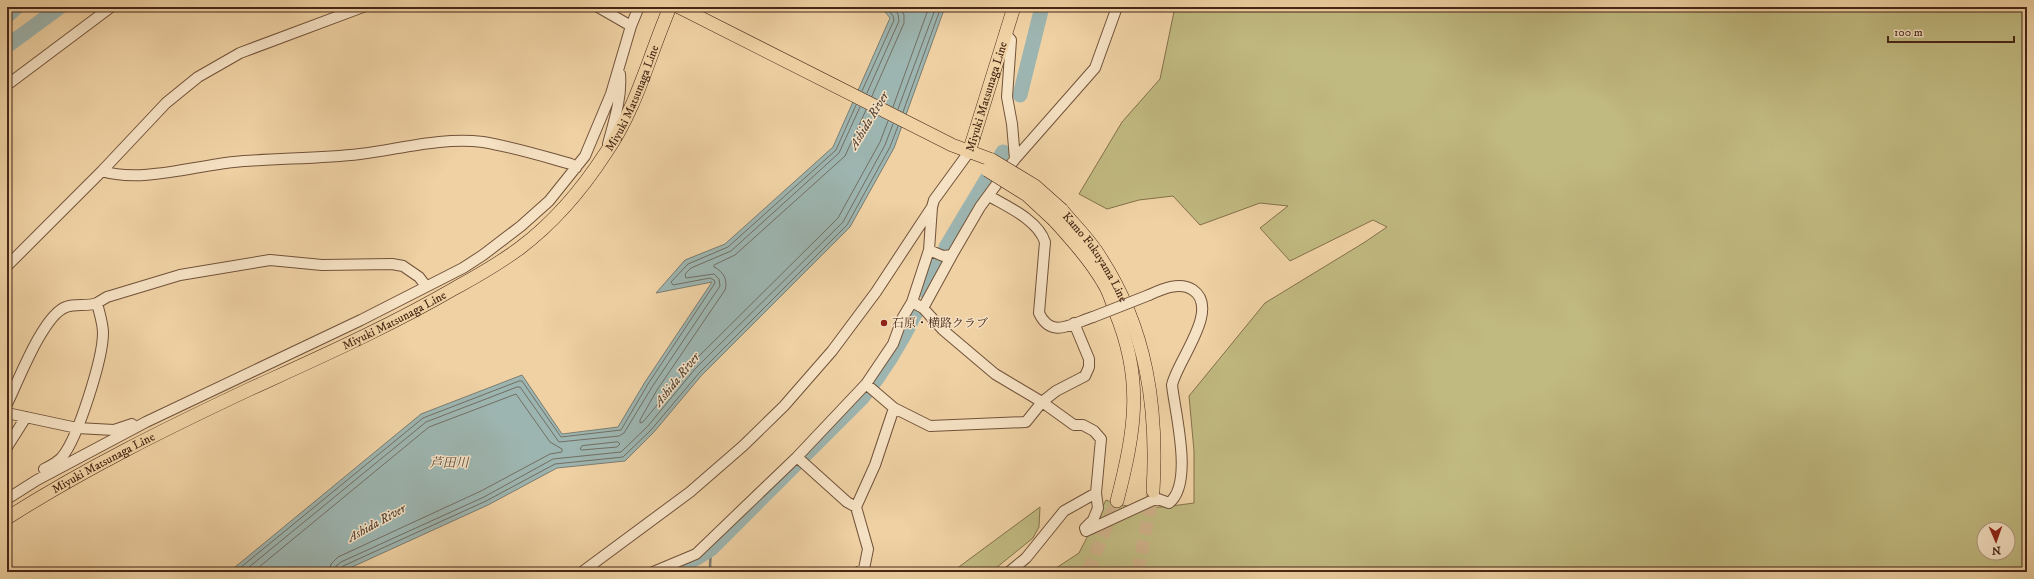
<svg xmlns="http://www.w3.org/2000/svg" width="2034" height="579" viewBox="0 0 2034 579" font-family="'IM FELL DW Pica','Noto Serif JP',serif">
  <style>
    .green { fill: #c0b980; stroke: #84704b; fill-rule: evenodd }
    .water { fill: #9db5b0; stroke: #7b7c72 }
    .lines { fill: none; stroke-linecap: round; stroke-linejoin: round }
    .shore { stroke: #726e63; stroke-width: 1 }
    .stream { stroke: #7b7c72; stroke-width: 2.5 }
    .river { stroke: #9db5b0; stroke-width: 15 }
    .major-tunnel { stroke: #cdaf87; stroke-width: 13; stroke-dasharray: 13 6; stroke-linecap: butt }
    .minor-casing { stroke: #715239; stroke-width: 12 }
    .major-casing { stroke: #472716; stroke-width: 14 }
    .minor { stroke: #f5e1c3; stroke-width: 10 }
    .major { stroke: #efd1a3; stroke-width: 13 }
    .minor-bridge-casing { stroke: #715239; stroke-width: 12; stroke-linecap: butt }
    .major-bridge-casing { stroke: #472716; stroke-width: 14; stroke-linecap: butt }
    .minor-bridge { stroke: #f5e1c3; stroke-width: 10 }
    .major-bridge { stroke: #efd1a3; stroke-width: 13 }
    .poi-dot { fill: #8f2418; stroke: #f5e1c3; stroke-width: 1.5 }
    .labels { text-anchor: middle; stroke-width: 3; stroke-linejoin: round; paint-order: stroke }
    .street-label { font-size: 12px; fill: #472716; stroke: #f5e1c3 }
    .poi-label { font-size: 12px; fill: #472716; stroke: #f5e1c3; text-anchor: start }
    .water-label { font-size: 13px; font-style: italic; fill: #5c4a3c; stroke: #f5e1c3 }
  </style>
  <rect width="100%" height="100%" fill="#efd1a3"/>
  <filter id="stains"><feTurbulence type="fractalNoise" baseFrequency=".005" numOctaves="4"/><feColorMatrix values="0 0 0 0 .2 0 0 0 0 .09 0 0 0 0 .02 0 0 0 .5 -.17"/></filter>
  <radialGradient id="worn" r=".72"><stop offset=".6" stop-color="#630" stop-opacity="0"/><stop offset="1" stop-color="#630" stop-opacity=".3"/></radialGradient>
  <path class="green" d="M1175,7H2027V572H1050L1079,553L1106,500C1135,512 1164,507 1194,503V451L1189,396L1265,303L1365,242L1387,227L1373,220L1290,261L1260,228L1288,206L1260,203L1200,225L1173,196L1139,200L1107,209L1079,194L1122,122L1160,79ZM1984,529H2008V553H1984Z
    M1040,507L1039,527L1033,538L991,572H952Z"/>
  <path class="water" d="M881,7H945L894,148L850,227L701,376L654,432L625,461L557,468L488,505L341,572H229L421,414L522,375L562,434L618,427L645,382L712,282L656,293L685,260L725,244L833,147L890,18Z"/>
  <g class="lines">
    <path class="shore" d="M862,91L894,20L893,16L886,7
      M867,93L899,21L898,14L892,7
      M872,96L904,23V15L900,7
      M893,107L929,7
      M898,109L936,7
      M866,110L845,156L735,255L714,265V267C724,272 728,280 725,290L657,390L640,420V423L643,422L690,365L838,218L880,142L888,121
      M903,112L941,7
      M618,442L620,444L617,447L582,450L580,449L582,446Z
      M235,572L423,418L519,381H522L561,437L621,430L648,384L715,283L714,280L710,278L673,285L671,282L688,264L728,247L836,150L856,105
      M243,572L426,422L517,387H520L559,442L619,436L624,433L652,387L720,286L719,279L714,274L686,278L685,274L691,268L731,251L839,153L860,107
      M253,572L429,427L516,394L550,442L562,449V452L550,454L481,491L338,557L331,564L329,572
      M335,572L336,566L341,562L484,497L553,459L621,452L648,426L695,369L843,222L885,145L893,124
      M340,572L343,566L486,501L555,464L623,457L651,430L699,373L847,225L890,147L898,126"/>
    <path class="stream" d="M711,549L710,566L713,572"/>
    <path class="river" d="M7,16L17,7
      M7,46L60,7
      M1020,95L1042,7
      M946,247L1003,152
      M926,292L939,262
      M667,572L697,558L711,549L862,398C884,371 901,343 916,312"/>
    <path class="major-tunnel" d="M1088,572L1117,501
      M1138,572L1153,491"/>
    <defs>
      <path id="minor" d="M598,7L631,26
        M1005,33L1011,40L1007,97L1012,124L1015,159
        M7,85L111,7
        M608,144C614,121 622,98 620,74
        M102,171C140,183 194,166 234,162C276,158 318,159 360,154C401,149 441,137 483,142C513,147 542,156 571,164L576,168
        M989,196C1008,207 1038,220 1045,242L1039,313C1051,339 1071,324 1093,317
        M929,250L943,256L952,255L980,207L1015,159L1095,68L1117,7
        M7,266L102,171L166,103L198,77L240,53L363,7
        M923,308L952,255
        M1074,323L1089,359V367L1085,376L1056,391L1042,402L1074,425H1083L1094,431L1101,439L1096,493L1098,508L1093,520L1085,528L1086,531L1151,501L1158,499L1169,503C1194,484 1175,413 1172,385C1177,361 1221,309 1193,290C1180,281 1162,289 1149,295
        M866,384L894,408L930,426L1026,422L1042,402L995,374L943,330L923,308L912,302
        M7,404C18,382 43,315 66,307C76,303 87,307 97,303
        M7,413L77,428L114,430L132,424
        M7,447L26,417
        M797,457L847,502L856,507
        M44,469C50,466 58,462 62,457C78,438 103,358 103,333C103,323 99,312 97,303L107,297L180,275L270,260L322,265L392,264L403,266L419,277L426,286
        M7,499L37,480L146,422L361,320L463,268L483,255L521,226L549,201L585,156L611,94L631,26L638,9
        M582,572L690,492L743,446L784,406L832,351L876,292L932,207
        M653,572L696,554L797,457L866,384L893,344L903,317L912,302L929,250L932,207L934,200L969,152
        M858,572L864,569L868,549L856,507L875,465L894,408
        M1009,572L1026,558L1064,511L1096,493"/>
      <g id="major">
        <path d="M679,7L952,145L992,160"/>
        <path id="s1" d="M969,152L1014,7"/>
        <path id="s2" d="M1062,210C1074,225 1090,240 1100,257C1147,329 1158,408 1153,491"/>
        <path d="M1054,220C1072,240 1090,260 1103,282C1109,291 1112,301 1115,311C1144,380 1135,431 1117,501"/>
        <path id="s3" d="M7,518C84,469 167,428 250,389C320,357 390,326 457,287C479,275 501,262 520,248C553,223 583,188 605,154C636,110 649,56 670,7"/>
      </g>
    </defs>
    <use href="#minor" class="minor-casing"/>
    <use href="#major" class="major-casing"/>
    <use href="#minor" class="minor"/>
    <use href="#major" class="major"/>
    <defs>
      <path id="minor-bridge" d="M1093,317L1149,295"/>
      <path id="major-bridge" d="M992,160L1035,186L1062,210
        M987,170L1027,195L1054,220"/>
    </defs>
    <use href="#minor-bridge" class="minor-bridge-casing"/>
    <use href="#major-bridge" class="major-bridge-casing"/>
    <use href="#minor-bridge" class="minor-bridge"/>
    <use href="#major-bridge" class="major-bridge"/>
  </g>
  <circle class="poi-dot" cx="884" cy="323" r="4"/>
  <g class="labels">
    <g class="street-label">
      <text dy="4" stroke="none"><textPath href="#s1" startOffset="58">Miyuki Matsunaga Line</textPath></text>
      <text dy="4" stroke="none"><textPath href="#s3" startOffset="770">Miyuki Matsunaga Line</textPath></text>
      <text dy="4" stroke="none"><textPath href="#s2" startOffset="58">Kamo Fukuyama Line</textPath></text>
      <text dy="4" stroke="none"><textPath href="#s3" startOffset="435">Miyuki Matsunaga Line</textPath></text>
      <text dy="4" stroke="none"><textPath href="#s3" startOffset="111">Miyuki Matsunaga Line</textPath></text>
    </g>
    <g class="poi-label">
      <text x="892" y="327">石原・横路クラブ</text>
    </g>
    <g class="water-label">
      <text transform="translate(868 120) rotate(-59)" y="5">Ashida River</text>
      <text transform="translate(676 379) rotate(-51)" y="5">Ashida River</text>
      <text x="449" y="467">芦田川</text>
      <text transform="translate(376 522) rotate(-29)" y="5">Ashida River</text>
    </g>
  </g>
  <rect width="2034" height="579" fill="none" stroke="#efd1a3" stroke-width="24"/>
  <rect x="8" y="8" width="2018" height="563" fill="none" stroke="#472716" stroke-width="2"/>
  <rect x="12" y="12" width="2010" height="555" fill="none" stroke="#472716"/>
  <g transform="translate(1996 541) rotate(178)"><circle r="19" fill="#f5e1c3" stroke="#af977e"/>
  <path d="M0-3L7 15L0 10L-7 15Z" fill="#8f2418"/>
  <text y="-6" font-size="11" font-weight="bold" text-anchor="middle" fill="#472716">N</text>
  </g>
  <path d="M1888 36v6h126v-6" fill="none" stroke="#472716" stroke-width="2"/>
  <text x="1894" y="36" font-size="12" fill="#472716" stroke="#f5e1c3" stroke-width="3" paint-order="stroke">100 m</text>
  <rect width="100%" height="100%" filter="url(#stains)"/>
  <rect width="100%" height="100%" fill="url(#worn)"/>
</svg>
